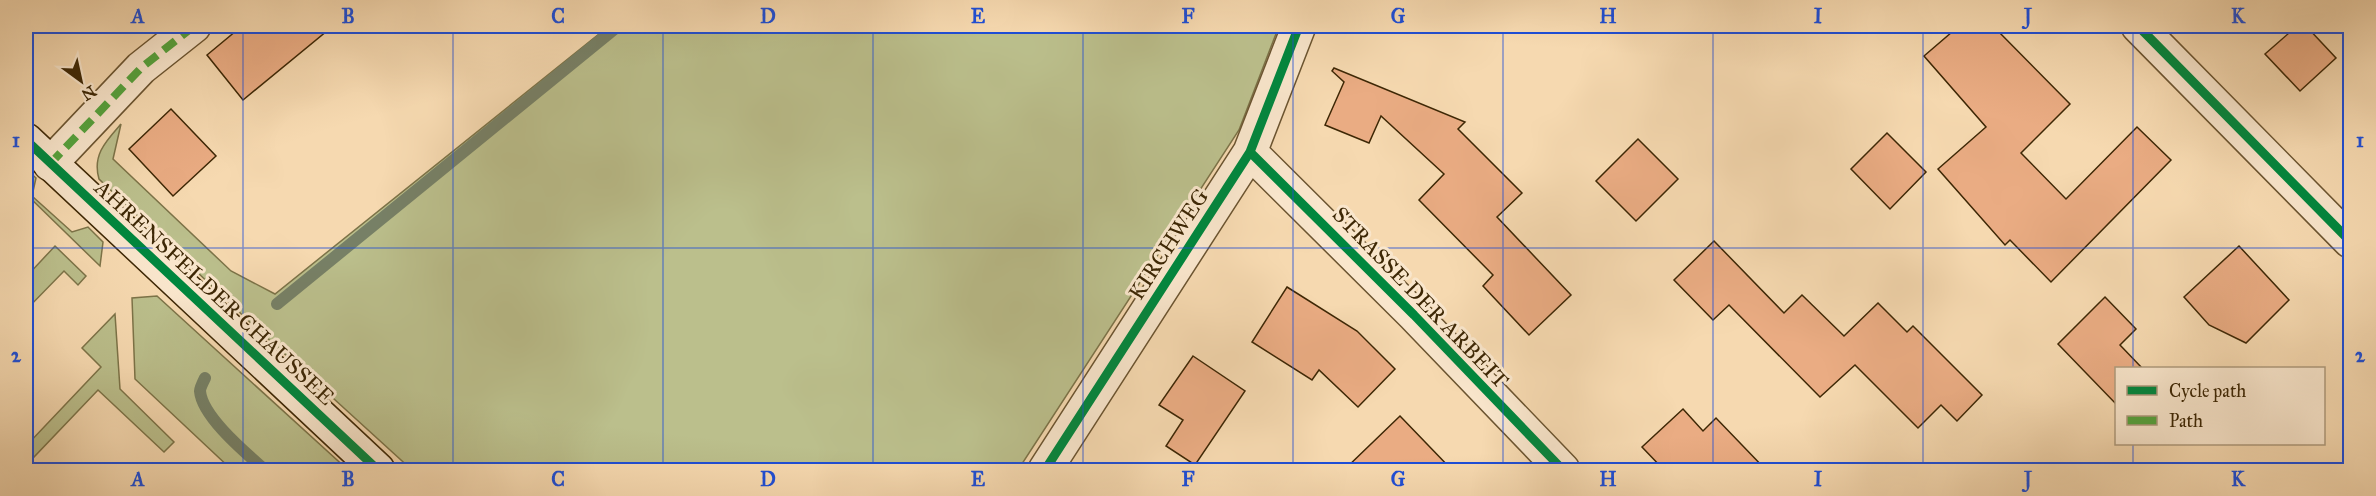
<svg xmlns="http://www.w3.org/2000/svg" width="2376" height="496" viewBox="0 0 2376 496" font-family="'IM FELL Great Primer',serif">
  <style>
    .green { fill: #bbbf8c; stroke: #7c7348; stroke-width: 1.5 }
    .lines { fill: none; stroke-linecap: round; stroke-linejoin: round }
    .stream { stroke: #778066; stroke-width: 12 }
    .building { fill: #eaac83; stroke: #3d2705; stroke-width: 1.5 }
    .minor-casing { stroke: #6b5430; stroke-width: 36 }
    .secondary-casing { stroke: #3d2705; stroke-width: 36 }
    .minor { stroke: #f9e6cc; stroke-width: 33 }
    .secondary { stroke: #f9e6cc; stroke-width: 33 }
    .quiet { stroke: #54a33d; stroke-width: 8; stroke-dasharray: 15 8; stroke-linecap: butt }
    .cycleway-casing { stroke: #f9e6cc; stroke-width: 13 }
    .cycleway { stroke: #00873e; stroke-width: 9 }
    .grid { fill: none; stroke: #1d4ed8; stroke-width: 1.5; stroke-opacity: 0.55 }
    .labels { text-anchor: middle; stroke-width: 6; stroke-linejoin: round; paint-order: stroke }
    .street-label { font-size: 22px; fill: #3d2705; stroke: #f9e6cc }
    .neatline { fill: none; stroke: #1d4ed8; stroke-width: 2 }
    .grid-label { font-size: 20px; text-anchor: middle; font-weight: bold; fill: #1d4ed8 }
  </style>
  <rect width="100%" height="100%" fill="#f6d9b0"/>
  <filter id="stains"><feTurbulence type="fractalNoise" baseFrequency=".00333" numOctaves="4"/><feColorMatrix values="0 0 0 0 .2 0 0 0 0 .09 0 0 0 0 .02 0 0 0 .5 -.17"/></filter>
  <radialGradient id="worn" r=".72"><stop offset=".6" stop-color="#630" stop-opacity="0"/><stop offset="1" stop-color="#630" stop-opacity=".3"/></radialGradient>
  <path class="green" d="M609,26H1279L1239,130L1018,470H412L255,327L99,179C92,155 106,141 121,124L113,159L231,271L275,294Z
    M26,169L36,178L32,196L72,232L88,227L103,242L100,266L26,194Z
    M55,246L86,276L78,285L64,271L26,310V277Z
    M157,296L348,470H232L135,379L132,298Z
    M115,314L120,389L174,442L164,452L98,390L34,457L26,446L101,367L82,348Z"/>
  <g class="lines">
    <path class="stream" d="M277,304L618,26
      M205,378C203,382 200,388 200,391C202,417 247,454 265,470"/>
  </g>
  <path class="building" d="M242,26H333L243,100L207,55Z
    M1959,26H1993L2070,104L2021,153L2066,199L2137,127L2171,160L2051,282L2010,240L2005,245L1938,169L1986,127L1924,56Z
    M2297,26H2306L2336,58L2300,91L2265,54Z
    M1334,68L1465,122L1458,129L1522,193L1497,217L1571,295L1529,335L1483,286L1493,275L1419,200L1444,174L1381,116L1369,143L1325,125L1344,82L1332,71Z
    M171,109L216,156L173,196L129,149Z
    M1887,133L1926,172L1890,209L1851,169Z
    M1638,139L1678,179L1636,221L1596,181Z
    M1714,241L1784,313L1802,295L1844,336L1878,303L1907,332L1913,326L1982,395L1957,421L1941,405L1918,428L1855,365L1820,397L1729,305L1713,320L1674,280Z
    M2239,246L2289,300L2246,343L2209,325L2184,297Z
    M1287,287L1357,331L1395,369L1358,407L1319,370L1312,380L1252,342Z
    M2105,297L2136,329L2120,345L2143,369H2116V404L2058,344Z
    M1193,356L1245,391L1195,465L1166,446L1183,420L1159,405Z
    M1683,409L1703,431L1716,418L1767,471H1665L1642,447Z
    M1400,416L1453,471H1343Z"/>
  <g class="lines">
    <defs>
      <path id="minor" d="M2138,26L2350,241
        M1250,152L1414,315L1563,470
        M50,164L141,68L194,26
        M1045,470L1250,152L1299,26"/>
      <path id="secondary" d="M26,140L378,470"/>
    </defs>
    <use href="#minor" class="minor-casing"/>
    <use href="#secondary" class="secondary-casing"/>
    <use href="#minor" class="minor"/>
    <use href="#secondary" class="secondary"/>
    <path class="quiet" d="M50,164L141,68L194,26"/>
    <defs>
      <path id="cycleway" d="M2138,26L2350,241
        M26,140L378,470
        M1250,152L1414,315L1563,470
        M1045,470L1250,152L1299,26"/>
    </defs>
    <use href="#cycleway" class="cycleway-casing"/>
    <use href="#cycleway" class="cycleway"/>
  </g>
  <path class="grid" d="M243,26V470M453,26V470M663,26V470M873,26V470M1083,26V470M1293,26V470M1503,26V470M1713,26V470M1923,26V470M2133,26V368M26,248H2350M2133,444V470"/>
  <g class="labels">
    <g class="street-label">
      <text transform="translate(1168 244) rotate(-57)" y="8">KIRCHWEG</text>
      <text transform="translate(215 292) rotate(43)" y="8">AHRENSFELDER CHAUSSEE</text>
      <text transform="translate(1421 297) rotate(46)" y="8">STRASSE DER ARBEIT</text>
    </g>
  </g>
  <rect width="2376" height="496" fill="none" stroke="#f6d9b0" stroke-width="66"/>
  <rect x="2115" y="367" width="210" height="78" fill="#f9e6cc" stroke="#ae9a7c" stroke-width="1.5"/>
  <rect x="2127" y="386" width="30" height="9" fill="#00873e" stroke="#ae9a7c" stroke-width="1.5"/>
  <text x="2169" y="397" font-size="18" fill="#3d2705">Cycle path</text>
  <rect x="2127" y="416" width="30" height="9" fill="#54a33d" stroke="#ae9a7c" stroke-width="1.5"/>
  <text x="2169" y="427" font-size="18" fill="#3d2705">Path</text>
  <g transform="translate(81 81) rotate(147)" stroke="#f9e6cc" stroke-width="4.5" paint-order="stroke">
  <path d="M0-4.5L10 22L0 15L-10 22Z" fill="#3d2705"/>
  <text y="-9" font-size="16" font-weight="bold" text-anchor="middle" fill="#3d2705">N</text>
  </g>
  <rect x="33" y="33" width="2310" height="430" class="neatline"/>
  <g class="grid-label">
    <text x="138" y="23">A</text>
    <text x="348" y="23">B</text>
    <text x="558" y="23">C</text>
    <text x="768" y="23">D</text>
    <text x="978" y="23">E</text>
    <text x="1188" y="23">F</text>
    <text x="1398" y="23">G</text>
    <text x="1608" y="23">H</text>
    <text x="1818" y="23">I</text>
    <text x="2028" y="23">J</text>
    <text x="2238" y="23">K</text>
    <text x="16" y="147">1</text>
    <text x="2360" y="147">1</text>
    <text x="16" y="362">2</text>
    <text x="2360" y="362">2</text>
    <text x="138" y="486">A</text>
    <text x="348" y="486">B</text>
    <text x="558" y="486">C</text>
    <text x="768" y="486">D</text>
    <text x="978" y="486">E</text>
    <text x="1188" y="486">F</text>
    <text x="1398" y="486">G</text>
    <text x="1608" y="486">H</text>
    <text x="1818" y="486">I</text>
    <text x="2028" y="486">J</text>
    <text x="2238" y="486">K</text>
  </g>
  <rect width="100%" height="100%" filter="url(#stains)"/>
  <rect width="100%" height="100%" fill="url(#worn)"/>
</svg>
